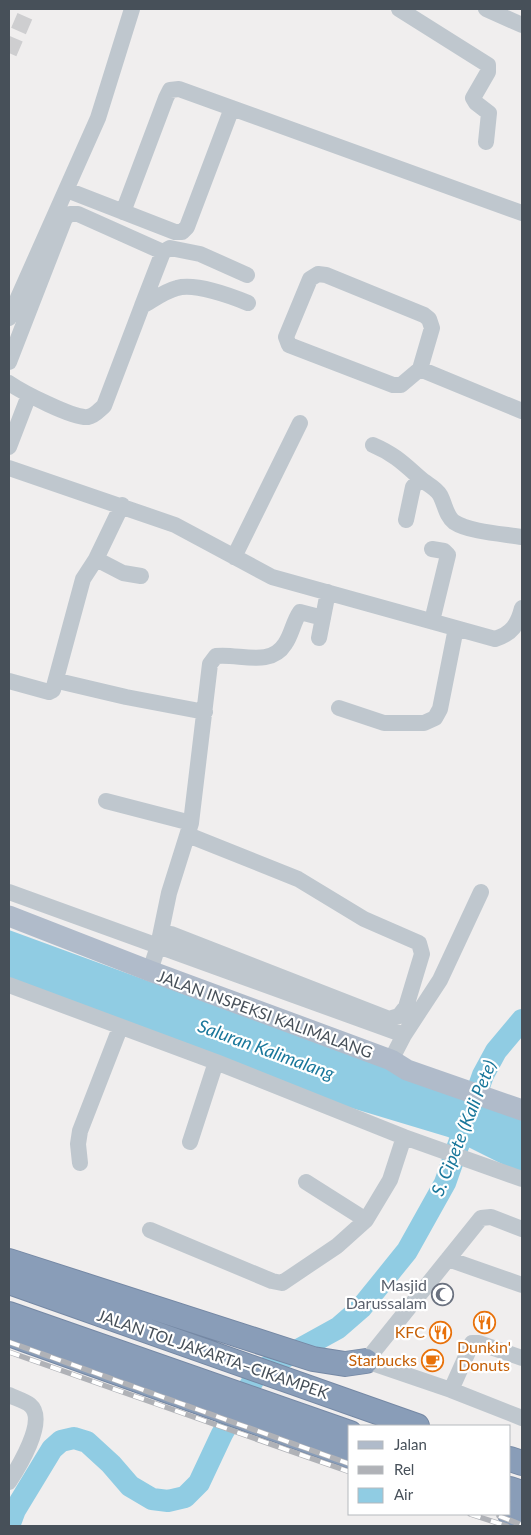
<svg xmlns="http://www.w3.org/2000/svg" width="531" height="1535" viewBox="0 0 531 1535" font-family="Lato,sans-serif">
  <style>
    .water { fill: #90cce3 }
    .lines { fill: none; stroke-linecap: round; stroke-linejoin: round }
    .river { stroke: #90cce3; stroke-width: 22 }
    .minor-tunnel { stroke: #ceced0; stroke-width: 16; stroke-dasharray: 16 8; stroke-linecap: butt }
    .highway-casing { stroke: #7588a4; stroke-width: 26 }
    .minor { stroke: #bfc7ce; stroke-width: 16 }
    .major { stroke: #b0bbca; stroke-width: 21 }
    .highway { stroke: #899db8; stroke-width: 24 }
    .rail-casing { stroke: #b0b2b7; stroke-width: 5.5 }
    .rail { stroke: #fff; stroke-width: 4; stroke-dasharray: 11; stroke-linecap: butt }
    .labels { text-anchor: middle; stroke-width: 4.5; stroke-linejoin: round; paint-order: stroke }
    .street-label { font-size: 16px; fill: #475059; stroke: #fff }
    .worship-label { font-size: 16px; fill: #5b616d; stroke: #fff; text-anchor: end }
    .food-label { font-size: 16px; fill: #c56008; stroke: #fff; text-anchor: end }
    .water-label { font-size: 18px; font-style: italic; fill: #19779b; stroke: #fff }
  </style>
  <rect width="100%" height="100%" fill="#f0eeee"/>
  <path class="water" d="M9,930L522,1118V1174L448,1137L325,1100L9,981Z"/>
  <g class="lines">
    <path class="river" d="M9,1526L15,1510L52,1449L61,1441L74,1438L87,1442L111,1464L130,1486L152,1499L168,1501L185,1497L199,1483L222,1434L258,1372L338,1328L361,1308L407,1251L445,1183L483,1075L496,1051L522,1020"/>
    <path class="minor-tunnel" d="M9,53L28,9"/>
    <defs>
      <path id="highway" d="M9,1261L313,1359L345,1364L366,1361
        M9,1282L417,1426
        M9,1314L350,1433
        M9,1334L350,1456
        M510,1459L522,1463
        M510,1489L522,1493
        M510,1514L522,1518"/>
    </defs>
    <use href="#highway" class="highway-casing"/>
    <path class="minor" d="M399,9L488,65V72L473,98L476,103L489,113L486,142
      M486,9L522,25
      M67,190L175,232H182L187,227L232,108
      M123,212L166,98L170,90L179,89L522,213
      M318,274L326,275L424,315L429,319L432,328L420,369L401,385H393L289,345L286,337L310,279Z
      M142,306L161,257L163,252L170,248L200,254L247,275
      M9,318L98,118L132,9
      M9,362L65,218L70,214H78L163,252
      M420,369L522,411
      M9,383C22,392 74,419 88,417C95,416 99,410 104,406L142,306C153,300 165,291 177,288C195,283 231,296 248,303
      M373,445C394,454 403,463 420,478C426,484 435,487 440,495C445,504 446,516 454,522C469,532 504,534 522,537
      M9,447L29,395
      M9,468L175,525L272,577L495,639C512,634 518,624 522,608
      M122,505L96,559L123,573L141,576
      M406,520L413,487L420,479
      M234,557L300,423
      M432,621L448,555L444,551L432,549
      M319,638L328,592
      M9,681L49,692L53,690L83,579L96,559
      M58,681L126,697L205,712
      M339,708L384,723H424L435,718L440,709L456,628
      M106,801L191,823
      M9,892L404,1035
      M171,934L389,1019L399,1016L406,1007L422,954L419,943L364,919L298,879L188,835
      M150,971L158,946L169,893L191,823L210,664L216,656C239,653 270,668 285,644C292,634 293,622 300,612L323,618
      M9,985L216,1062L404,1137L522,1179
      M391,1060L404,1035L440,980L481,892
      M190,1142L216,1062
      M80,1163L78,1144L80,1131L120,1028
      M306,1182L366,1220
      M522,1229L491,1217L481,1218L366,1361L451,1390L522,1418
      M150,1230L272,1281L282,1283L337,1246L366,1220L390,1180L404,1137
      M448,1259L522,1285
      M451,1390L472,1343H479L522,1358
      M9,1395C15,1398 25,1401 30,1405C48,1420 18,1468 9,1482"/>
    <path class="major" d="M9,916L150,971L391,1060L407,1070L522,1110"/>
    <use href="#highway" class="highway"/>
    <defs>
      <path id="rail" d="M9,1342L350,1464
        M9,1352L350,1472
        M470,1514L507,1526
        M499,1516L522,1525"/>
    </defs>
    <use href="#rail" class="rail-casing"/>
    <use href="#rail" class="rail"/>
  </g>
  <defs>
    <symbol id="mosque-ring" viewBox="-11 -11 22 22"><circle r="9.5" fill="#fff" stroke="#6b7280" stroke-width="1.5"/><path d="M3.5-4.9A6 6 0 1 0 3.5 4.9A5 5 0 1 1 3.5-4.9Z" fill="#6b7280"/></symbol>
    <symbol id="restaurant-ring" viewBox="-11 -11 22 22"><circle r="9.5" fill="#fff" stroke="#e8710a" stroke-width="1.5"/><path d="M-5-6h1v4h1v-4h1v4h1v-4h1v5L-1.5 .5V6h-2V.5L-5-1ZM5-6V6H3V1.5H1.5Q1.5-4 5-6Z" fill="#e8710a"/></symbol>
    <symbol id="cafe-ring" viewBox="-11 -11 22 22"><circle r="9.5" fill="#fff" stroke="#e8710a" stroke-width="1.5"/><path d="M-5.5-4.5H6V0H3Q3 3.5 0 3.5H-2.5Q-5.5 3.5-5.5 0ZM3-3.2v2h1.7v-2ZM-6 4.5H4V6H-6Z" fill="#e8710a"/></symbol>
  </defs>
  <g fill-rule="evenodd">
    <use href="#mosque-ring" x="430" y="1282" width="25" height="25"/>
    <use href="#restaurant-ring" x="472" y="1310" width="25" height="25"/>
    <use href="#restaurant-ring" x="428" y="1320" width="25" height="25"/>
    <use href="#cafe-ring" x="420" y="1348" width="25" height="25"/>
  </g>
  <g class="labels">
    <g class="street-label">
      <text transform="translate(265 1014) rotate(20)" y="6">JALAN INSPEKSI KALIMALANG</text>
      <text transform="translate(213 1354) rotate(19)" y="6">JALAN TOL JAKARTA–CIKAMPEK</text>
    </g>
    <g class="worship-label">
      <text x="427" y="1291">Masjid<tspan x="427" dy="18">Darussalam</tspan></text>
    </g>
    <g class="food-label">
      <text x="425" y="1338">KFC</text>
      <text x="484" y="1353" text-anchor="middle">Dunkin'<tspan x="484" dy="18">Donuts</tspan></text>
      <text x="417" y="1366">Starbucks</text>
    </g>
    <g class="water-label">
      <text transform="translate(266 1050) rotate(20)" y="6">Saluran Kalimalang</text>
      <text transform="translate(464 1128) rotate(-68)" y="6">S. Cipete (Kali Pete)</text>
    </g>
  </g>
  <rect width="531" height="1535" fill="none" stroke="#475059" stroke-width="20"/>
  <rect x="348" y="1425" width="162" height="90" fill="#ffffff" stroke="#b5b9bd"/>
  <rect x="358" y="1441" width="25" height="8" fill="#b0bbca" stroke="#b5b9bd"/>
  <text x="394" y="1450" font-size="15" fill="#475059">Jalan</text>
  <rect x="358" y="1466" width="25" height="8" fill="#b0b2b7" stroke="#b5b9bd"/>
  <text x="394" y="1475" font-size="15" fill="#475059">Rel</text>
  <rect x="358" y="1488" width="25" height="15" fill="#90cce3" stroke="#b5b9bd"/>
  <text x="394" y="1500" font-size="15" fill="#475059">Air</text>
</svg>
